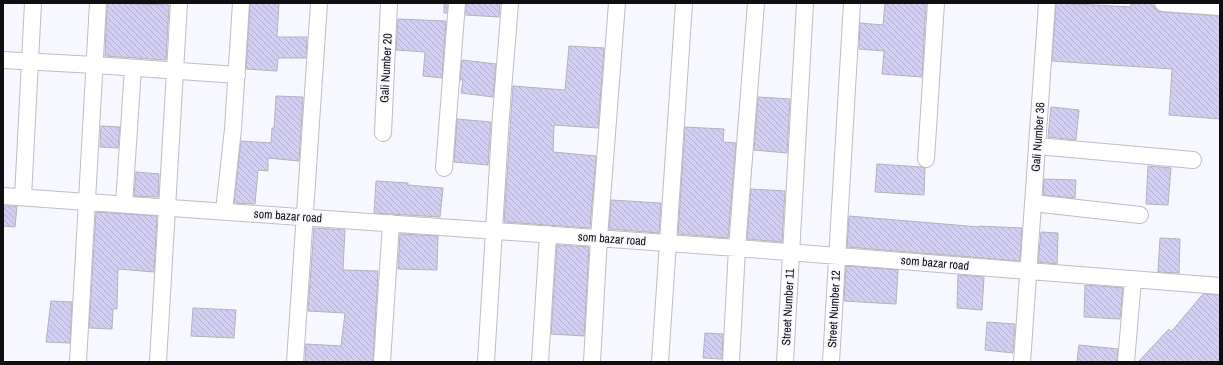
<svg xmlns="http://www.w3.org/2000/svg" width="1223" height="365" viewBox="0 0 1223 365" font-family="'Archivo Narrow',sans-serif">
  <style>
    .building { fill: url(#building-back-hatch); stroke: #b4b3bb }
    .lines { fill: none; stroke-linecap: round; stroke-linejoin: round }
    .street-casing { stroke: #bebdc5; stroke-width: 18 }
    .street { stroke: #fff; stroke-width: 16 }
    .labels { text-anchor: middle; stroke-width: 3; stroke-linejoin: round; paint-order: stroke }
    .street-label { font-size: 12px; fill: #0f0e11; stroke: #f7f7ff }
  </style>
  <defs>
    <pattern id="building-back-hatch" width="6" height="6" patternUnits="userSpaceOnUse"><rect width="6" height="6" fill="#d2cff2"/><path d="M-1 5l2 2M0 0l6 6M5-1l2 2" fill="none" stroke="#b3b1ce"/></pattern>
  </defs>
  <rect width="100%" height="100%" fill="#f7f7ff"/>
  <path class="building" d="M107,3L169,5L166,60L105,56Z
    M250,3H279L277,37H307L306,58H278L277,71L246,69Z
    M444,3H447V13H444Z
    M466,3H500L499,17L466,15Z
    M885,3H926L922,77L882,74L884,51L859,49L860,23L883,25Z
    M1056,3L1131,7V3H1154L1155,7L1157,11L1162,12L1220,16V119L1169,115L1172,69L1052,61Z
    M398,19L446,21L442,78L423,76L425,52L396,50Z
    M569,46L604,48L598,128L554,125L553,152L596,156L590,228L504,222L513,86L565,90Z
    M462,60L496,64L493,97L461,93L463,80H460Z
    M276,96L303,97L299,161L268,158V171L258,170L255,204L234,203L241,141L271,143L272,128H274Z
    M758,97L790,99L787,153L754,150Z
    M1051,107L1079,110L1076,140L1048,137Z
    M457,119L491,122L488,165L454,162Z
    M101,126L120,127L118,148L100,147Z
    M685,127L724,129L723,142L736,143L728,238L678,234Z
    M877,164L921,167L925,168L924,195L875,192Z
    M1148,166L1171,168L1168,205L1146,204Z
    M136,172L159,174L158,197L134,196Z
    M1044,179L1076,180L1075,198L1043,195Z
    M376,181L408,183V185L443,188L440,217L374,213Z
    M751,189L785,191L782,242L747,239Z
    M611,200L661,203L659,233L609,229Z
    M3,206H17L15,227L3,226Z
    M96,212L157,216L154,272L118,269L117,309H113L112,329L89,328Z
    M849,216L979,227V226L1022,228L1020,261L847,247Z
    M314,228L345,230L343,270L378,271L373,362H305L306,344L341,346L345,313L308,311Z
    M1041,232L1058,233L1057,264L1038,262Z
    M400,234L438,236L437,270L398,269Z
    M1160,238L1180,239L1179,273L1158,272Z
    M557,245L589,247L584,336L551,334Z
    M846,266L898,270L896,304L844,301Z
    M958,275L984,277L982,310L957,308Z
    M1085,285L1123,288L1120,319L1084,317Z
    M1203,294L1220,295V358L1217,362H1138L1169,329L1171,332Z
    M51,301L72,302L70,343L46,342Z
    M193,308L236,310L234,338L191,336Z
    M987,322L1015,324L1013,353L985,350Z
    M705,333L723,334L722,359L703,358Z
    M1079,345L1118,349L1117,362H1077Z"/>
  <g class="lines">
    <defs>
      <path id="street" d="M1163,3L1220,7
        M3,60L95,65L237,75
        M383,133L389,3
        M1037,146L1193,160
        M926,159L936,3
        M444,168L457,3
        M3,196L737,248L1220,286
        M23,197L33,3
        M1033,203L1140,215
        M124,204L133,68
        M224,211L233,129L241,3
        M78,362L98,3
        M158,362L179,3
        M295,362L319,3
        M382,362L391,223
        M486,362L501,115L510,3
        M540,362L548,234
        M592,362L599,238L617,3
        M660,362L684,3
        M731,362L737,248L756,3
        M785,362L805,3
        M831,362L852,3
        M1022,362L1047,3
        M1126,362L1133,279"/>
    </defs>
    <use href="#street" class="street-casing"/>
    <use href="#street" class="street"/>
  </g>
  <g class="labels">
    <g class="street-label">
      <text transform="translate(386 68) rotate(-87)" y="4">Gali Number 20</text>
      <text transform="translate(1038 137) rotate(-86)" y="4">Gali Number 36</text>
      <text transform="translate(288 216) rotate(4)" y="4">som bazar road</text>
      <text transform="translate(612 239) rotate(4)" y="4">som bazar road</text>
      <text transform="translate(935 263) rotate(5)" y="4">som bazar road</text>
      <text transform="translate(788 307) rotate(-87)" y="4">Street Number 11</text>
      <text transform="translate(834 309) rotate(-87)" y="4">Street Number 12</text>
    </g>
  </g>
  <rect width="1223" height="365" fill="none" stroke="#0f0e11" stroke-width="8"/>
</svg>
